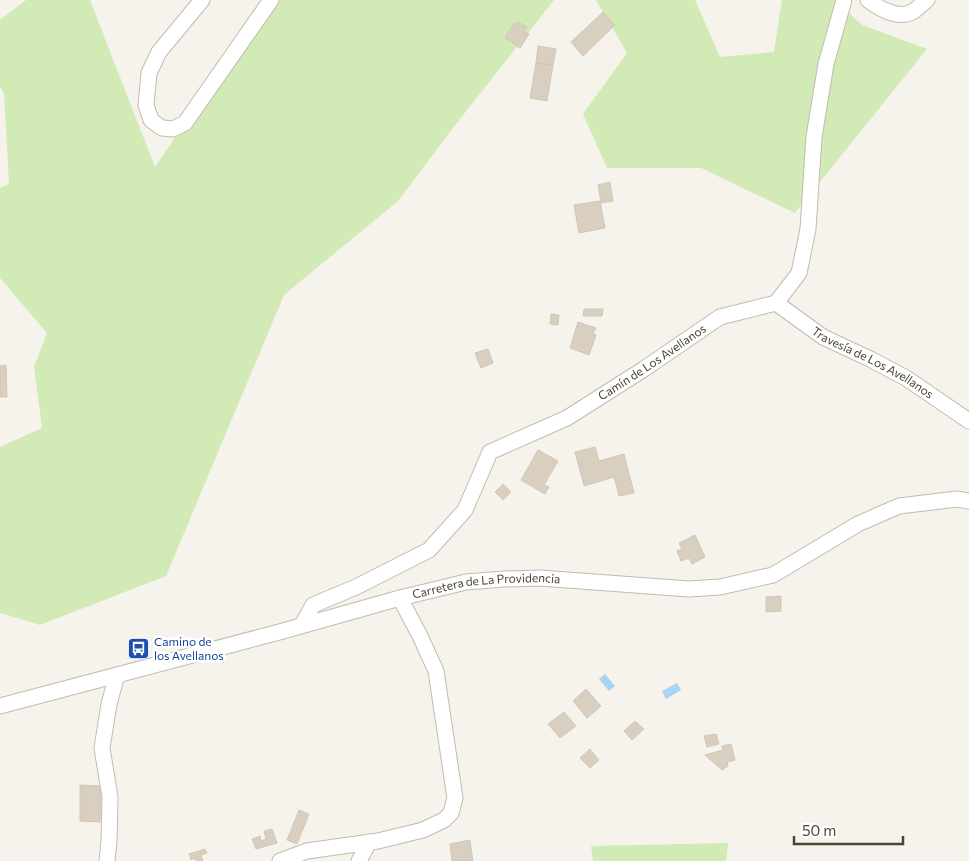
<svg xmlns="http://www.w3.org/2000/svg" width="969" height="861" viewBox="0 0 969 861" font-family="Commissioner,sans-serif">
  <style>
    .green { fill: #d2eab5 }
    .water { fill: #a9d4f2 }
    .building { fill: #d8cfc1; stroke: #d3c7b4 }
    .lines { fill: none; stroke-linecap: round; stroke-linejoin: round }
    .minor-casing { stroke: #c2bbae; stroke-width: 17 }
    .minor { stroke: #fff; stroke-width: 15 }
    .labels { text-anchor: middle; stroke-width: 5; stroke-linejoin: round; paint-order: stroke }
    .street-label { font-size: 12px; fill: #4b4439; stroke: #fff }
    .transit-label { font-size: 12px; fill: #164399; stroke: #fff; text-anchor: start }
  </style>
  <rect width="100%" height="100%" fill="#f6f3ec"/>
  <path class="green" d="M26,0H90L155,167L269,0H554L456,124L398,201L284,295L166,576L40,625L0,613V447L42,428L34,367L47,333L0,278V188L9,184L4,93L0,87V20Z
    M596,0H695L720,57L774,52L782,0H835L862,25L927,49L795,213L701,168H607L583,114L627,53Z
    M728,843L726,861H593L591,846Z"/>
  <path class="water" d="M605,674L615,686L609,691L599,679Z
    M677,683L681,690L666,699L662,691Z"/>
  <path class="building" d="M603,12L615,25L583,56L571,42Z
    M518,22L527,27L524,31L529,34L520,48L505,38L514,23L517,25Z
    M538,46L556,49L553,65L536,63Z
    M536,63L553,65L547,101L530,98Z
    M610,182L613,201L601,203L598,185Z
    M600,201L605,228L579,233L574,205Z
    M584,309H603L602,316H583Z
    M551,314L559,315L558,325L550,324Z
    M578,322L596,328L593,334L596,335L589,355L570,348Z
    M488,349L493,363L481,368L475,353Z
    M6,365L7,397H0V366Z
    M595,447L599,461L624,454L634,493L619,496L614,477L584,486L575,452Z
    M538,450L558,461L544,485L549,487L545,494L521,480Z
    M503,484L511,492L503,500L495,492Z
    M695,535L705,557L692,564L689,558L681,561L677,551L682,549L679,543Z
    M781,596V611L766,612V597Z
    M586,689L601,706L587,718L573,701Z
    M564,712L576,726L560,738L548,724Z
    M635,721L644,729L632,740L624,731Z
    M716,734L719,744L707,747L704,736Z
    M731,744L735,760L727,762L728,766L722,770L705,755L723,750L722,746Z
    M590,749L599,760L590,768L580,758Z
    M80,785L101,786L100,822L80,821Z
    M299,810L309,814L297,844L287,840Z
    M272,829L277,843L256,849L252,839L260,836L261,841L266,839L264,831Z
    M470,840L473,861H452L450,844Z
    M205,849L207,853L201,855L203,861H196L195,858L191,860L189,854Z"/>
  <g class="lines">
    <defs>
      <g id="minor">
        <path d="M202,0L159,52L149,73L146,105L151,120L162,128L173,129L185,123L271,0"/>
        <path d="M868,0C880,9 899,20 914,11C918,8 923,3 927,0"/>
        <path id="s1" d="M776,303L823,337L870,359L906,378L969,421"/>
        <path id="s2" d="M302,625L313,605L356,587L429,550L465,510L490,452L567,418L644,369L720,317L776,303L799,273L808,229L814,137L826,64L844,0"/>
        <path id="s3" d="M0,706L283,631L400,598L466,582L504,579L540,578L689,589L720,587L773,575L858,524L899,506L957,499L969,501"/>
        <path d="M107,861L109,841L110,797L102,748L109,704L117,675"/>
        <path d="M280,861L307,851L378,841L423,830L444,820L451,813L455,798L436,671L420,636L400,598"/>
        <path d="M359,861L369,842"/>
      </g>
    </defs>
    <use href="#minor" class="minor-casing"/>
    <use href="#minor" class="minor"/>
  </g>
  <defs>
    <symbol id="bus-square" viewBox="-11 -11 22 22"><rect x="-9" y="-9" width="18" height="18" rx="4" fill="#1a4fb4" stroke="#fff"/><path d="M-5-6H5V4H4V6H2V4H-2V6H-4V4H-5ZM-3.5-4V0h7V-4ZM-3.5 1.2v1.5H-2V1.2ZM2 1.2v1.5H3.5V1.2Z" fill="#fff"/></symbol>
  </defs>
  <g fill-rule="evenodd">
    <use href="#bus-square" x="126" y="636" width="25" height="25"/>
  </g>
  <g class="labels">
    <g class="street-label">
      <text dy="4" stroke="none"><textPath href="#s2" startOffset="454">Camín de Los Avellanos</textPath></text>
      <text dy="4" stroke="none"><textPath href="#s1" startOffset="114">Travesía de Los Avellanos</textPath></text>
      <text dy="4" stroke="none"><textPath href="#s3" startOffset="502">Carretera de La Providencia</textPath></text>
    </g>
    <g class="transit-label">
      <text x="154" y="646">Camino de<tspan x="154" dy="14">los Avellanos</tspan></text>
    </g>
  </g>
  <path d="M794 836v8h109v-8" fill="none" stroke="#4b4439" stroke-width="2.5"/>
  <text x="802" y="836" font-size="15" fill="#4b4439" stroke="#ffffff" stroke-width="4" paint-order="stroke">50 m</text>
</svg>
